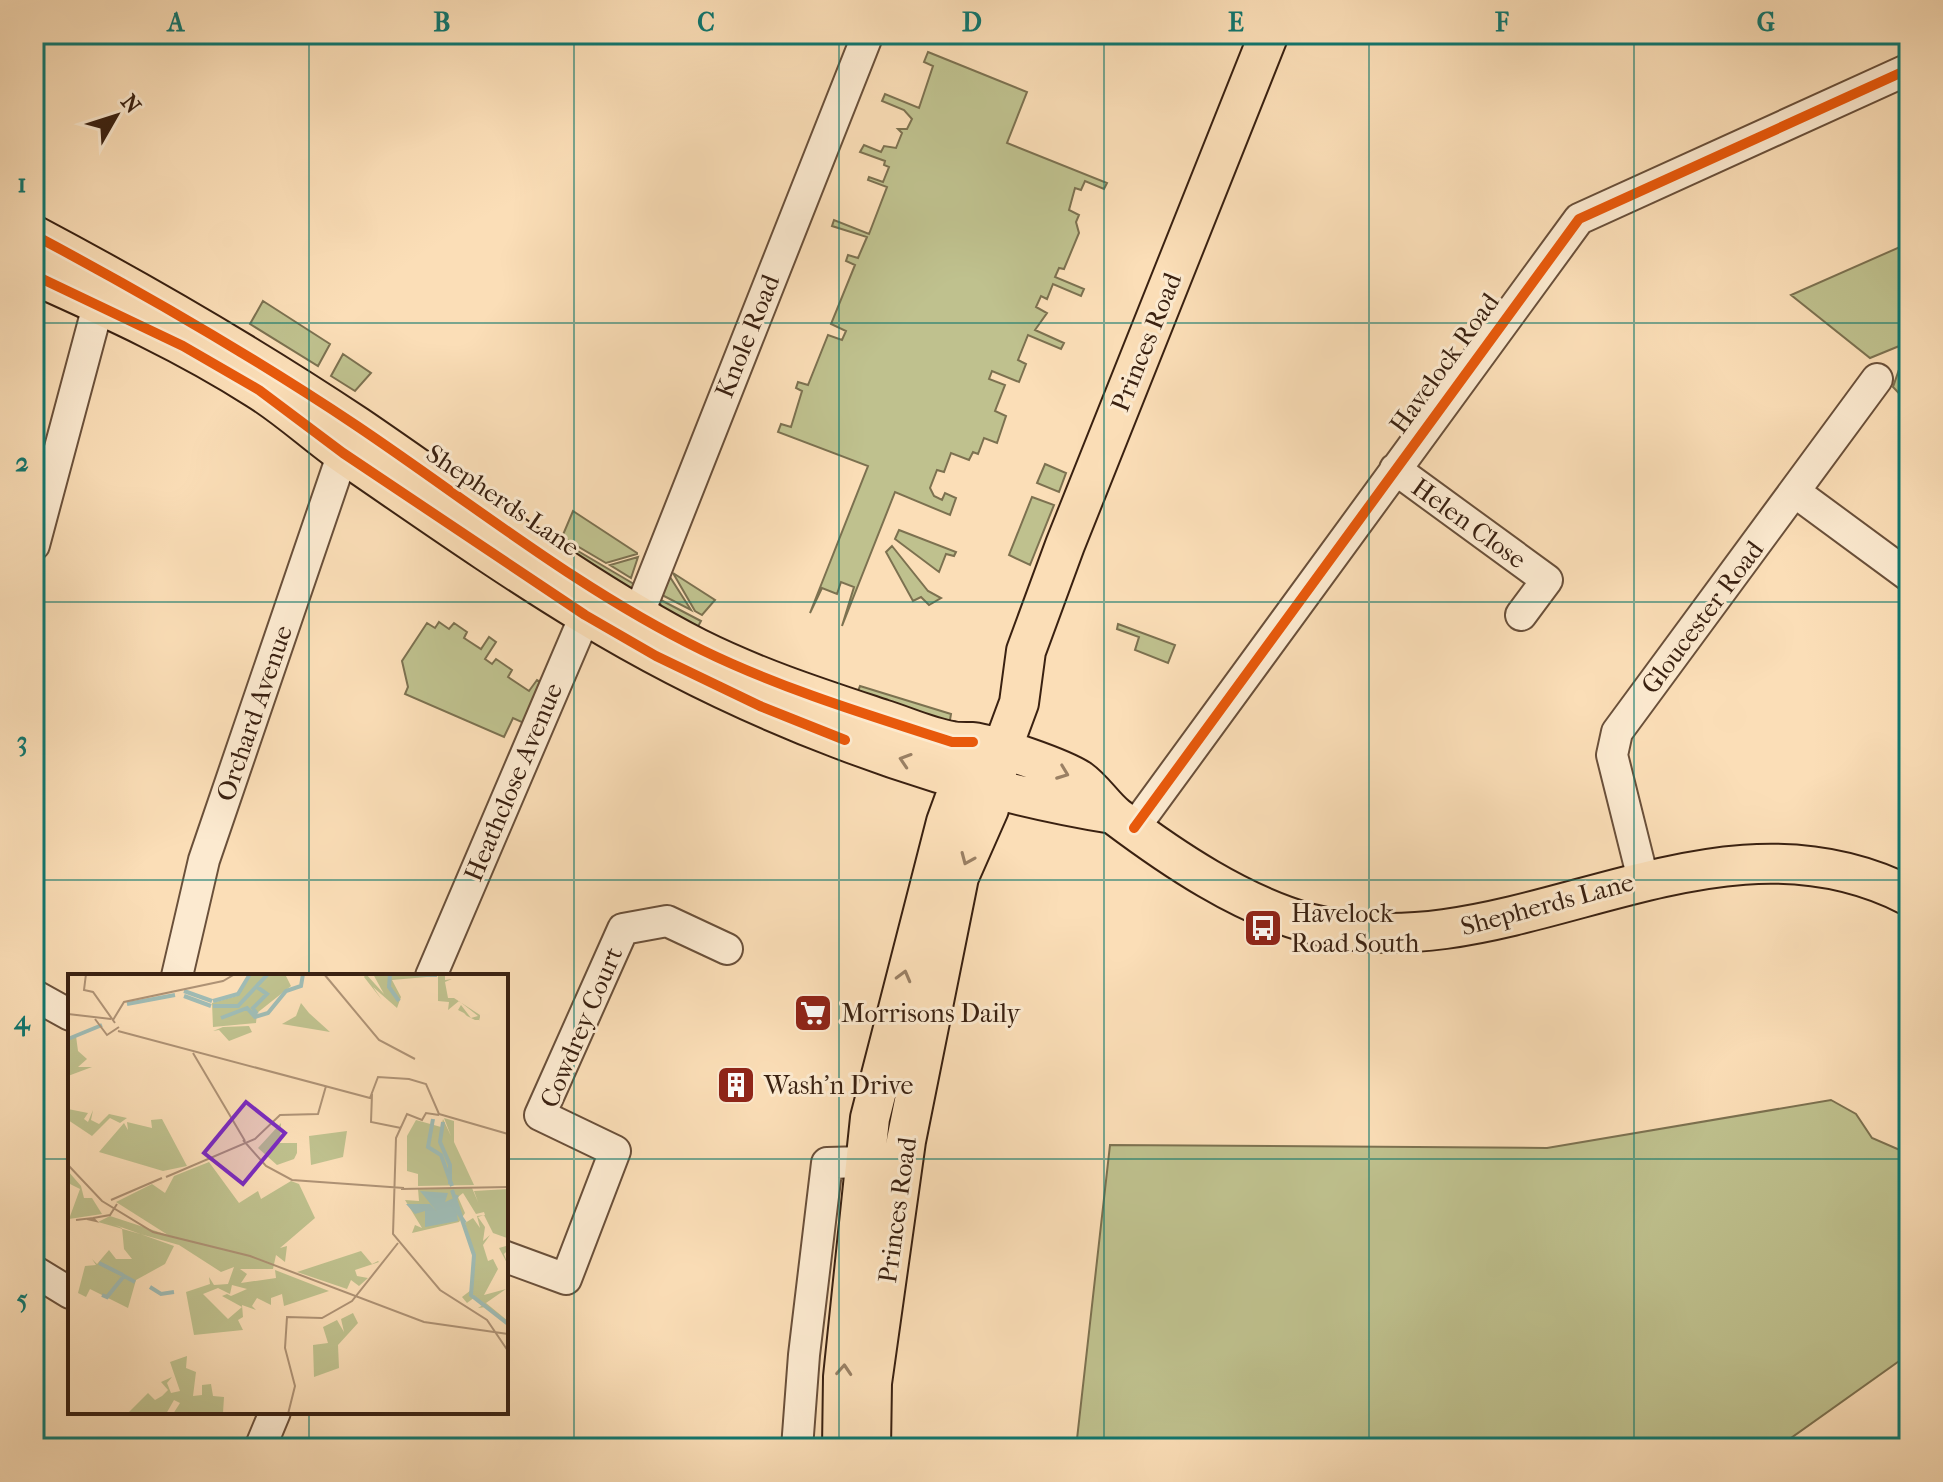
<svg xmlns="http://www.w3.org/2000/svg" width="1943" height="1482" viewBox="0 0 1943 1482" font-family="'IM FELL French Canon',serif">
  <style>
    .green { fill: #bfc18e; stroke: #7c7150; stroke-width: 2 }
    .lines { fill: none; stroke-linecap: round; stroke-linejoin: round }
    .minor-casing { stroke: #6a503a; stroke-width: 34 }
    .major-casing { stroke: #3a2111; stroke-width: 42 }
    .minor { stroke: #fcead0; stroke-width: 30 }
    .major { stroke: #fbdeb7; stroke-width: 38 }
    .cycleway-casing { stroke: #fcead0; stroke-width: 15 }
    .cycleway { stroke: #e8590c; stroke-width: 10 }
    .oneway { stroke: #9a8064 }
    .grid { fill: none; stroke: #0f766e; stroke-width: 2; stroke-opacity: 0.55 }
    .labels { text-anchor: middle; stroke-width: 6; stroke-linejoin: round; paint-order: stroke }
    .street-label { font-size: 26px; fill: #3a2111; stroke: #fcead0 }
    .poi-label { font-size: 26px; fill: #3a2111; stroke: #fcead0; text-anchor: start }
    .inset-river { fill: none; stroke: #9fbbb4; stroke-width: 4 }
    .inset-road { fill: none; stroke: #ae9275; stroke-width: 2 }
    .view { fill: #7b2cbf; fill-opacity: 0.15; stroke: #7b2cbf; stroke-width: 4 }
    .inset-edge { fill: none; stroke: #3a2111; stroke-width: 4 }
    .neatline { fill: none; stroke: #0f766e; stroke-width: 3 }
    .grid-label { font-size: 26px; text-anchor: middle; font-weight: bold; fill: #0f766e }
  </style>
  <rect width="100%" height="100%" fill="#fbdeb7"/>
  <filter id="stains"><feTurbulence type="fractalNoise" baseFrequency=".0025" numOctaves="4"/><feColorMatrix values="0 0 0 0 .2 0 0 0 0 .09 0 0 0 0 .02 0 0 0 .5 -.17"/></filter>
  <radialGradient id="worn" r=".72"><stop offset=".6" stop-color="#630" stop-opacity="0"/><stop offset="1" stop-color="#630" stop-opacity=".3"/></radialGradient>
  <path class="green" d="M928,52L1027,92L1007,143L1107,183L1104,189L1085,181L1081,190L1075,188L1069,210L1079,215L1076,222L1079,233L1064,269L1059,268L1055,277L1084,289L1081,296L1053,284L1047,299L1041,296L1036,307L1047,313L1035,330L1064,343L1061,349L1028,335L1018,360L1026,364L1019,382L992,371L989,379L1005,385L995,411L1006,416L997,443L984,438L978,454L973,452L969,460L951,453L944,472L937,470L930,488L934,496L942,500L945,493L956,498L950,515L895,492L842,626L854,587L841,582L837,594L822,588L810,613L868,466L778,432L781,424L791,427L802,391L796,388L798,382L808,385L828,335L842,340L846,331L831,324L855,265L846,261L848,255L858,258L867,237L832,226L834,220L869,234L887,187L868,180L869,177L883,182L889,167L884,165L885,161L860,152L864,145L881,152L884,146L896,148L902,133L898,129H907L912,119L904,110L882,101L885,94L919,108L933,66L924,62Z
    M1909,243V342L1870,358L1791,295Z
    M263,301L330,344L318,366L250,324Z
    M1909,353V404L1893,387L1904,355Z
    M343,354L371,373L355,391L331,376Z
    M1045,464L1066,473L1059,492L1037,483Z
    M1032,497L1054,505L1030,565L1009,555Z
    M573,511L637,553V554L606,563L562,537Z
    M899,530L956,552L954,556L946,554L939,572L895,539Z
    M561,541L644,590L640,595L559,545Z
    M892,546L928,591L941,598L929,605L921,597L913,601L886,552Z
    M638,557L631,578L610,565Z
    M673,573L715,600L702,615L695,611Z
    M670,577L691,610L662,595Z
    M657,598L701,621L695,632L665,613Z
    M439,622L449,629L454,623L467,632L464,638L481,649L489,637L496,642L485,659L492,664L496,659L512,670L508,677L529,691L537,680L544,684L526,724L513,718L504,737L405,694L408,687L402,661L427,623L435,628Z
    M1118,624L1175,645L1168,663L1135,650L1139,637L1117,629Z
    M860,686L951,714L949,726L855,698Z
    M1831,1100L1856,1114L1872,1138L1909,1154V1354L1777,1448H1076L1110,1145L1547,1148Z"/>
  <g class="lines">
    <defs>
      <path id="minor" d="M1395,469L1547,580L1521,615
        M1795,492L1909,576
        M34,545L94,321L107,285
        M631,633L868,34
        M1134,828L1579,219L1909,69
        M1643,879L1612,755L1617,732L1877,379
        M177,976L204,860L343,453
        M431,976L594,595
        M34,995L70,1015
        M506,1257L566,1279L615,1151L540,1115L623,929L667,921L727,949
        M34,1271L70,1293
        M260,1448L275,1412
        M797,1448L804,1355L827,1163L864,1162"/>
      <path id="major" d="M34,235C145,294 252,356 357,426C469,502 577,586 697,648C757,678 819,698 882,719C905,726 928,737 952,741C956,742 968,742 973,742C995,745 1062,768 1080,780C1094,790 1104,807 1117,817C1173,859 1240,904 1308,923C1510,977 1707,792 1909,896
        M34,275C110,309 187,344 257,389C288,408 315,434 345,455C424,509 503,565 584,614C740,709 932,785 1113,814
        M842,1448L843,1377L870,1118L946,822L969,759
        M871,1448L872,1383L906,1141L959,877L989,809L1002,749L1019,703L1026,651L1065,545L1269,34"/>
    </defs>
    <use href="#minor" class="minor-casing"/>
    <use href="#major" class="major-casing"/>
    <use href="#minor" class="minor"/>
    <use href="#major" class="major"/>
    <defs>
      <path id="cycleway" d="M34,235C145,294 252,356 357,426C470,502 579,590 702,650C782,689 868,715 952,742H973
        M34,275L183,346L259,390L343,453L585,615L656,656L760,706L845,740
        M1134,828L1579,219L1909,69"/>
    </defs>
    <use href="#cycleway" class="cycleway-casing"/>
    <use href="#cycleway" class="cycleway"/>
  </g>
  <defs><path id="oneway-chevron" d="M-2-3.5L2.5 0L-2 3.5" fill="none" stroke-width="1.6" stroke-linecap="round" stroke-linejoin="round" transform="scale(2)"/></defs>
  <g class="oneway">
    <use href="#oneway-chevron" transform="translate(905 760) rotate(-162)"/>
    <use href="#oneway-chevron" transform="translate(1063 773) rotate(21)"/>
    <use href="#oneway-chevron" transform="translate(967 859) rotate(113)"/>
    <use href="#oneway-chevron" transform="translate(904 976) rotate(-75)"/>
    <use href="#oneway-chevron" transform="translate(844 1370) rotate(-86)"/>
  </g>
  <path class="grid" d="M309,34V976M574,34V1448M839,34V1448M1104,34V1448M1369,34V1448M1634,34V1448M34,323H1909M34,602H1909M34,880H1909M34,1159H70M506,1159H1909M309,1412V1448"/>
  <defs>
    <symbol id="bus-square" viewBox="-11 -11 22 22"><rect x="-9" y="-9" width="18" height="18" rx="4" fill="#8f2418" stroke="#fcead0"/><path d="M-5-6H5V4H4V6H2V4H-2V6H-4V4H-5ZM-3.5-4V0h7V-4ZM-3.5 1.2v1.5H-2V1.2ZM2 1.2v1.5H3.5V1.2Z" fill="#fff"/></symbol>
    <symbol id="supermarket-square" viewBox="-11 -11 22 22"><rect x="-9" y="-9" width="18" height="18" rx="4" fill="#8f2418" stroke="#fcead0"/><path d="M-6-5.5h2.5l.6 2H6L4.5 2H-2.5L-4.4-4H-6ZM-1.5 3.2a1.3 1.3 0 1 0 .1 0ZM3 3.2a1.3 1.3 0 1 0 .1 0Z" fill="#fff"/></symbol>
    <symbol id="building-square" viewBox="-11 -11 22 22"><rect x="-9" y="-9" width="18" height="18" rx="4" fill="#8f2418" stroke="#fcead0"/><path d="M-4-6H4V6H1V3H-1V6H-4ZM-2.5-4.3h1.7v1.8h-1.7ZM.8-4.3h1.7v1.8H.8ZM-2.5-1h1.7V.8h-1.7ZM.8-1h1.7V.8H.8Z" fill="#fff"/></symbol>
  </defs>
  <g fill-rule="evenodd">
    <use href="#bus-square" x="1241" y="906" width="44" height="44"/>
    <use href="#supermarket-square" x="791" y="991" width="44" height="44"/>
    <use href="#building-square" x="714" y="1063" width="44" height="44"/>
  </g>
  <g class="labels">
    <g class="street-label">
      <text transform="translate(747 336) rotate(-68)" y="9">Knole Road</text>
      <text transform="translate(1146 342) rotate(-68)" y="9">Princes Road</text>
      <text transform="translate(1444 363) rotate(-54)" y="9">Havelock Road</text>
      <text transform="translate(503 500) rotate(34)" y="9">Shepherds Lane</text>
      <text transform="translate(1469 523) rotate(36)" y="9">Helen Close</text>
      <text transform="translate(1702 617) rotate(-53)" y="9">Gloucester Road</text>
      <text transform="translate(254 713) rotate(-71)" y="9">Orchard Avenue</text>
      <text transform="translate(513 782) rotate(-67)" y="9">Heathclose Avenue</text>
      <text transform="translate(1547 904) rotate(-15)" y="9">Shepherds Lane</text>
      <text transform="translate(581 1027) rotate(-67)" y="9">Cowdrey Court</text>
      <text transform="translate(897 1210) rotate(-82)" y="9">Princes Road</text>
    </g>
    <g class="poi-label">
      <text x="1291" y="922">Havelock<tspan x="1291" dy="30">Road South</tspan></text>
      <text x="841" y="1022">Morrisons Daily</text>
      <text x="764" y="1094">Wash'n Drive</text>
    </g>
  </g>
  <g transform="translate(68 974)">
    <rect width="440" height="440" fill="#fbdeb7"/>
    <path d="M182,0H217L223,12L189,39L188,49L145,53L144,29L169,22ZM298,0L316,20L305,0H377V6L384,5L377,8L380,24H386L412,41V47L411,43V46H407L399,42L396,39L390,36L393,31L403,44L410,42L391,27L380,36L381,28L370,27V2L324,6L333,23L329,34L305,13L314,26L296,3ZM233,29L241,39L262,58L214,50L228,42ZM181,52L184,58L161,67L151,56L145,57L155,53ZM8,62L10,77L19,85L10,93H24L0,102V66ZM0,135L20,139L16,145L20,148L25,136L23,146L31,150L41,140L59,144L52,149L42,144L24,162L0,146ZM376,144L386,147V168L406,211L350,212V200L339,197V162L348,146L373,153L375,145L383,162ZM94,145L119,192L95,197L31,178L56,149L60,156L59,148L84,154L83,146ZM213,149L212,169H229V179L226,185L209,191L190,174ZM279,157L275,183L243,191L241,162ZM141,188L171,229L190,217L193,225L223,207L231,210L247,244L212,274L219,272L217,288L208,281L205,295H172L179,300L173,309L208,304L207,296L261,317L216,332L214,320L203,324V331L189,324L184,332L188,336L174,331L175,343L170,346L175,356L126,361L118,318L142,310L141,303L146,311L160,310L166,293L153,298L111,271L30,248L42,242L100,261L48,228L84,210L97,219L106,202ZM164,311L179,315L163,322L159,320L154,322L174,333L160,345L135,320L150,314L162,320ZM0,197L13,212L16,224H24L34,240L1,245L12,215L0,209ZM404,214L410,228L406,217L440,215V276L436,280L440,291L431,274L438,272L439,264L425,259L416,241L410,243L417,253L415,267L422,261L415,271L420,287L425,285L430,295L416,321L438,315L418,329L440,347V352L418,333L410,334L415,331L407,323L399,329L394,323L403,316L406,281L397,249L405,244L412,254L409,242L417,241L416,238L408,240L395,219L390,223L397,239L391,248L344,259L347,251L354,254L337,226L351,227L350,215ZM47,251L50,252L106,272L97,290L68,306L60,334L22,315L18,323L10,319L17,292L28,291L24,285L29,290L41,276L48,285H64L56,275L54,254ZM293,277L304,290L310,287L311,288L287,296L289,302L300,304L291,312L283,306L279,315L229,298ZM285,339L290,349L270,371L271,394L246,403L245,371L260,369L255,353L269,346L276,358L273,345ZM119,382L118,394L128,398L125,422L134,421V411L143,410L145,422L156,423L155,439L105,440L112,429L106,426L98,440H59L80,419L87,426L94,422L100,416L93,408L104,403L99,409L103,419L112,417L102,388Z" fill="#bfc18e" fill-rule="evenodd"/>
    <path d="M352,217L380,219L377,228L386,224L390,247L357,253V237L347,240L338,230H362L370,239Z" fill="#9fbbb4"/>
    <path class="inset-river" d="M322,0L321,13L331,27M337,0L369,1M189,13L199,20L185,34L189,40M116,17L144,27M116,22L143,32M145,27L170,20L182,0M59,30L107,21M145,32H170L200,0M153,44L179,34L187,43L200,39L218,17L233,12L235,0M0,65L34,51M365,145L360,173L373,181L384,212M375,148L372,168L382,191V210M384,216L406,281L403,321L440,350M389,221L385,231L397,249M31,289L55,301M82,313L93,320L106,318M34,321L39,323L56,302L67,308"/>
    <path class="inset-road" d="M18,0L16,16L25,18L47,49M256,0L311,66L347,85M0,40L43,45M27,45L39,61L51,53M45,46L56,28L155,7L167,0M50,57L302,124L310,103L341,105L358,110L371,140M125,79L177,167M304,120L303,148L333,154M371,140L440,160M371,141L358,139L354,146L339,140L328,164L325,260L372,316L419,346L440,377M175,166L198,192L224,206L336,214M0,191L34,227L85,258L182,282L356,348L440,360M98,203L187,165L212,141L250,140L258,112M333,215L440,213M43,226L94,204M25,244L42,241L49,230M8,246L25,244L28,247L19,245M220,440L227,412L217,374L219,343L254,344L284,327L330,269"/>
    <path class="view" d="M178,128L217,159L175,210L136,179Z"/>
    <rect width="440" height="440" class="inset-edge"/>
  </g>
  <rect width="1943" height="1482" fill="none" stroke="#fbdeb7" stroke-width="88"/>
  <g transform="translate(116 116) rotate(51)" stroke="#fcead0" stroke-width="6" paint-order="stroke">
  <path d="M0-6L14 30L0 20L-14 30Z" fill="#3a2111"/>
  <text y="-12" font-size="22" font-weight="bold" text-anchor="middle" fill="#3a2111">N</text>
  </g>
  <rect x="44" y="44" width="1855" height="1394" class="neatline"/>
  <g class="grid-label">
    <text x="176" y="31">A</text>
    <text x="442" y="31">B</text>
    <text x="706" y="31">C</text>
    <text x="972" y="31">D</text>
    <text x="1236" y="31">E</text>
    <text x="1502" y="31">F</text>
    <text x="1766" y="31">G</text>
    <text x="22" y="192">1</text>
    <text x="22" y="471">2</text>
    <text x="22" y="750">3</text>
    <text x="22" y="1029">4</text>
    <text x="22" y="1308">5</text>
  </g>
  <rect width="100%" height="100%" filter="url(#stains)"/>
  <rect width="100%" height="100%" fill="url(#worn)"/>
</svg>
